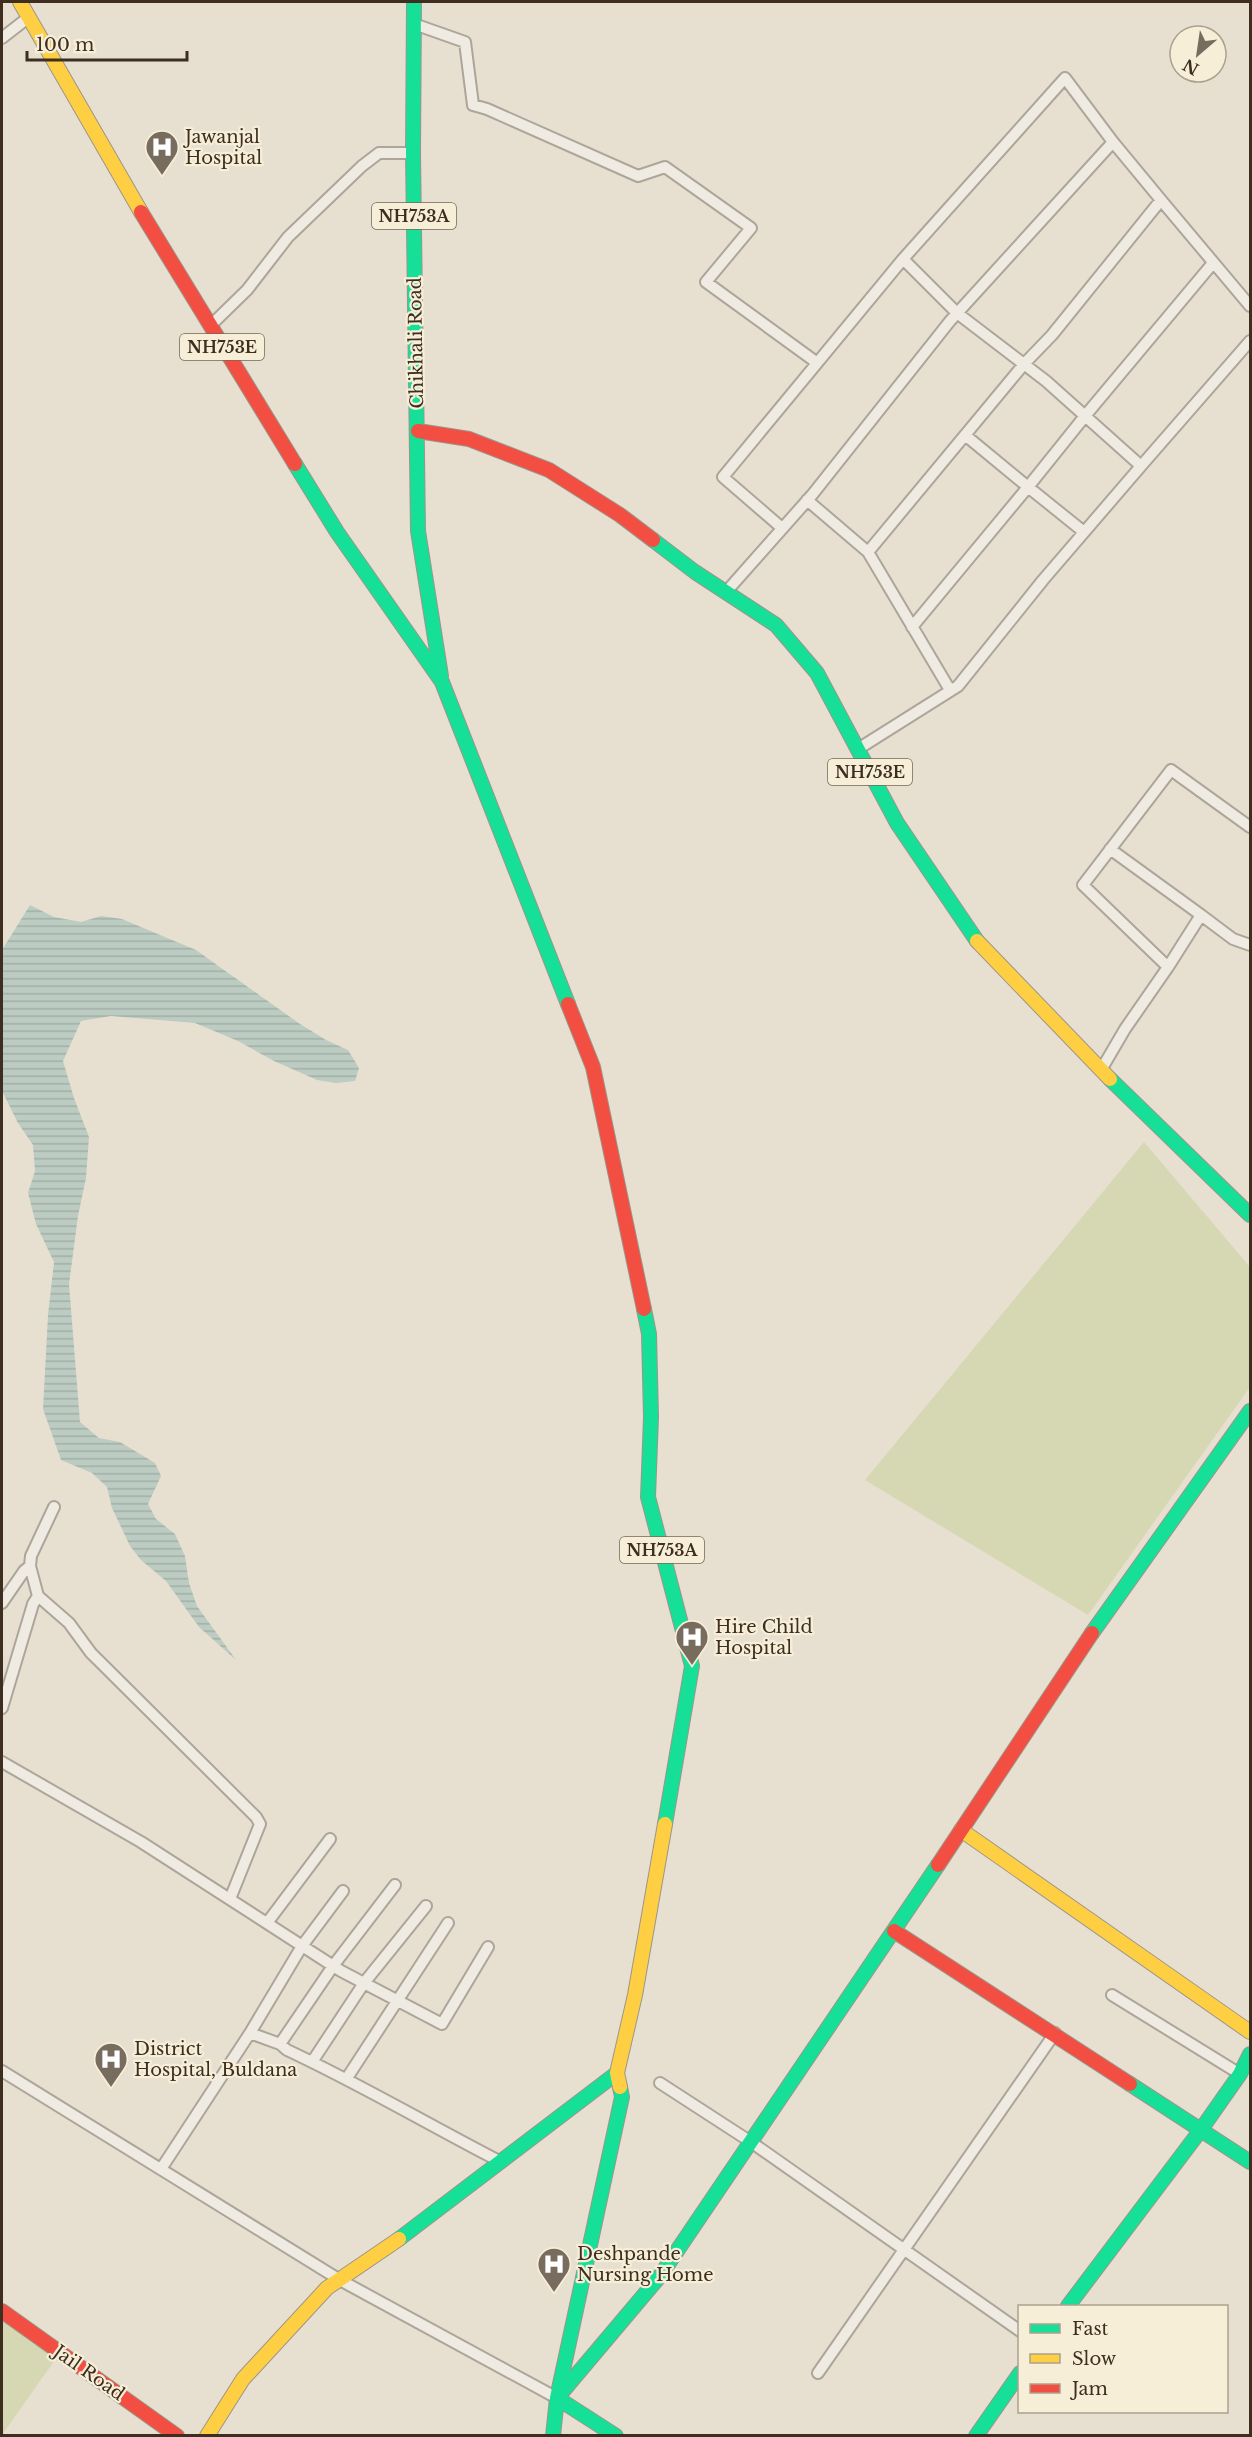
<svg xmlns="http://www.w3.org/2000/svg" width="1252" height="2437" viewBox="0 0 1252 2437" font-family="'Libre Baskerville',serif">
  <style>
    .pitch { fill: #d6d7b3 }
    .water { fill: url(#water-rules) }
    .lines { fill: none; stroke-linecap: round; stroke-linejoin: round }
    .street-casing { stroke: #ada599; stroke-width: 14 }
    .fast-casing { stroke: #9c958a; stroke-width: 16 }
    .slow-casing { stroke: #9c958a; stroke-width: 16 }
    .jam-casing { stroke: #9c958a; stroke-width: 16 }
    .street { stroke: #efebe3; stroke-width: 10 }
    .fast { stroke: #16e098; stroke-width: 14 }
    .slow { stroke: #ffcf43; stroke-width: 14 }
    .jam { stroke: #f24e42; stroke-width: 14 }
    .labels { text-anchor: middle; stroke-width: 4.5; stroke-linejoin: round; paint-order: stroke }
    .shield { fill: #f7eed8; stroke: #756857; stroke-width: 1.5 }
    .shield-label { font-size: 16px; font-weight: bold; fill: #3d2e20 }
    .poi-label { font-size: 18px; fill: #3d2e20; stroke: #f7eed8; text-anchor: start }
    .street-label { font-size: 18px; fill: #3d2e20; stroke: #f7eed8 }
  </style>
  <defs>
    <pattern id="water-rules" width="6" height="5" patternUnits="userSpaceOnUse" patternTransform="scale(1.5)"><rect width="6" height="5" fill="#bcccc2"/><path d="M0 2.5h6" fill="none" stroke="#a2b0a6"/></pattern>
  </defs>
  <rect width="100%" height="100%" fill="#e7e0d1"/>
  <path class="pitch" d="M1144,1142L1250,1267V1387L1088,1615L865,1480Z
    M2,2317L57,2357L2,2435Z"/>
  <path class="water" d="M30,905L54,917L81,922L101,916L122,919L196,950L300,1024L326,1040L348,1050L359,1068L355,1081L336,1083L317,1080L274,1061L238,1041L195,1023L111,1016L81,1021L63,1061L74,1098L89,1137L86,1178L78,1216L69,1284L80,1422L99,1438L120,1442L155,1463L161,1476L148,1504L156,1519L175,1534L185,1556L189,1583L197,1606L236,1660L199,1627L166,1581L141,1560L130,1546L112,1508L107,1487L92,1473L61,1460L43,1409L48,1315L54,1262L36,1224L28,1193L35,1171L33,1145L18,1123L2,1091V950Z"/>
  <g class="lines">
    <defs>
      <path id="street" d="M414,24L465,42L473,105L487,109L638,176L665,167L751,228L706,282L816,362
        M2,38L29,17
        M1161,200L1250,306
        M210,326L247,290L288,237L362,166L379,153H413
        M965,435L1028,487L1085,416L1213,263
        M1141,466L1250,341
        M807,500L868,552L950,690
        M868,552L1024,364L1052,335L1161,200L1113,142
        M726,592L812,495L950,321L1113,142L1065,78L903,259L723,477L782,528
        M912,627L1028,487L1084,532
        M858,749L958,686L1043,580L1141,466L1046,381L957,313L903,259
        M1110,849L1201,915L1168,967
        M1201,915L1233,939L1250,945
        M1101,1070L1125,1029L1168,967L1083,885L1171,770L1250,827
        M54,1507L31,1556L30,1566L38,1596L69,1623L91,1653L256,1817L260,1824L230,1899
        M2,1603L24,1571L30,1566
        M2,1708L33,1604L38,1596
        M2,1762L141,1842L341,1971L442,2024L488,1947
        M267,1923L330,1839
        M1112,1995L1240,2074
        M250,2033L280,2044L287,2050C360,2084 429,2125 501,2162
        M280,2044L333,1966L395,1885
        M312,2062L364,1983L426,1906
        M2,2071L340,2280L557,2398
        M347,2078L448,1923
        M660,2083L751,2142L1020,2331
        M161,2169L250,2033L302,1946L343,1891
        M818,2373L1055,2033"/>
      <path id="fast" d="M414,2L413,153L418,531L441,676
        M295,464L337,532L442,682L568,1004
        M653,540L695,572L776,625L817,673L897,823L977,941
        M1110,1079L1250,1215
        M644,1309L649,1334L651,1417L648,1497L692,1666L665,1824
        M1092,1633L1250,1411
        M1130,2084L1250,2162
        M399,2239L617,2073
        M1068,2306L1200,2131L1240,2074L1250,2054
        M553,2436L557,2398L622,2097L620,2087
        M616,2436L557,2398L660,2276L938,1865
        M976,2436L1020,2373"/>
      <path id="slow" d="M20,2L141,212
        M977,941L1110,1079
        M961,1830L1250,2032
        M620,2087L617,2073L635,1995L665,1824
        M207,2436L243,2379L327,2288L399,2239"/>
      <path id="jam" d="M141,212L295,464
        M418,431L469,439L549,470L620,515L653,540
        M568,1004L593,1067L644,1309
        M938,1865L1092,1633
        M894,1931L1130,2084
        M2,2311L177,2436"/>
    </defs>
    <use href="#street" class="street-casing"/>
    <use href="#fast" class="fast-casing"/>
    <use href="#slow" class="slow-casing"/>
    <use href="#jam" class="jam-casing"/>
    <use href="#street" class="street"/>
    <use href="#fast" class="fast"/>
    <use href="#slow" class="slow"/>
    <use href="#jam" class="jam"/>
  </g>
  <defs>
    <symbol id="hospital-pin" viewBox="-11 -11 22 30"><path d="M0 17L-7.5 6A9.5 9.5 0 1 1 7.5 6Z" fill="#786c5e" stroke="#f7eed8"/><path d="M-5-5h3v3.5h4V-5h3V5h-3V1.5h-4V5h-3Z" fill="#fff"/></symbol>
  </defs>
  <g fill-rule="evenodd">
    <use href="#hospital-pin" x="143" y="128" width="38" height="52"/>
    <use href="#hospital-pin" x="673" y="1618" width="38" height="52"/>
    <use href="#hospital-pin" x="92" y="2040" width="38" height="52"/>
    <use href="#hospital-pin" x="535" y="2245" width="38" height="52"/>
  </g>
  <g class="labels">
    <g class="shield">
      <rect x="372" y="203" width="84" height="26" rx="4.5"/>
      <rect x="180" y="334" width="84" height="26" rx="4.5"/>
      <rect x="828" y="759" width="84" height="26" rx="4.5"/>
      <rect x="620" y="1537" width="84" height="26" rx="4.5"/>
    </g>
    <g class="shield-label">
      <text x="414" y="222">NH753A</text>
      <text x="222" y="353">NH753E</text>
      <text x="870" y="778">NH753E</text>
      <text x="662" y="1556">NH753A</text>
    </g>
    <g class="poi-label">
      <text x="185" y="143">Jawanjal<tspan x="185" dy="21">Hospital</tspan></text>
      <text x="715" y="1633">Hire Child<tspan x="715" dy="21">Hospital</tspan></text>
      <text x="134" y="2055">District<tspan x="134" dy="21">Hospital, Buldana</tspan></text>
      <text x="577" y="2260">Deshpande<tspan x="577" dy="21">Nursing Home</tspan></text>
    </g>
    <g class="street-label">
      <text transform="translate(416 343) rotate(-91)" y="6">Chikhali Road</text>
      <text transform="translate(89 2373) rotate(35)" y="6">Jail Road</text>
    </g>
  </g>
  <rect width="1252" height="2437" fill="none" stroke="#3d2e20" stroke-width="6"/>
  <rect x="1018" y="2305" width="210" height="108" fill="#f7eed8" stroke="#ada18e" stroke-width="1.5"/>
  <rect x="1030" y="2324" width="30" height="9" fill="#16e098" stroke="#ada18e" stroke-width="1.5"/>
  <text x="1072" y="2335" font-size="18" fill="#3d2e20">Fast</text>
  <rect x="1030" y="2354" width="30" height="9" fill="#ffcf43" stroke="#ada18e" stroke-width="1.5"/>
  <text x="1072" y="2365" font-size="18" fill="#3d2e20">Slow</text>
  <rect x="1030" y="2384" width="30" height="9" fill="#f24e42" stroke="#ada18e" stroke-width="1.5"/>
  <text x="1072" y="2395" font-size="18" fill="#3d2e20">Jam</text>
  <g transform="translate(1198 54) rotate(209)"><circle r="28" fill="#f7eed8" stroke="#ada18e" stroke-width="1.5"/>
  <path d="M0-4.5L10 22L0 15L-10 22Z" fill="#786c5e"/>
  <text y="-9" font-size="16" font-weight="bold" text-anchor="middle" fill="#3d2e20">N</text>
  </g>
  <path d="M27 51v9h160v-9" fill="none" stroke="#3d2e20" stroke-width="3"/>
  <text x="36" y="51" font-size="18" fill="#3d2e20" stroke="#f7eed8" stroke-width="4.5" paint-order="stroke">100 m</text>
</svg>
